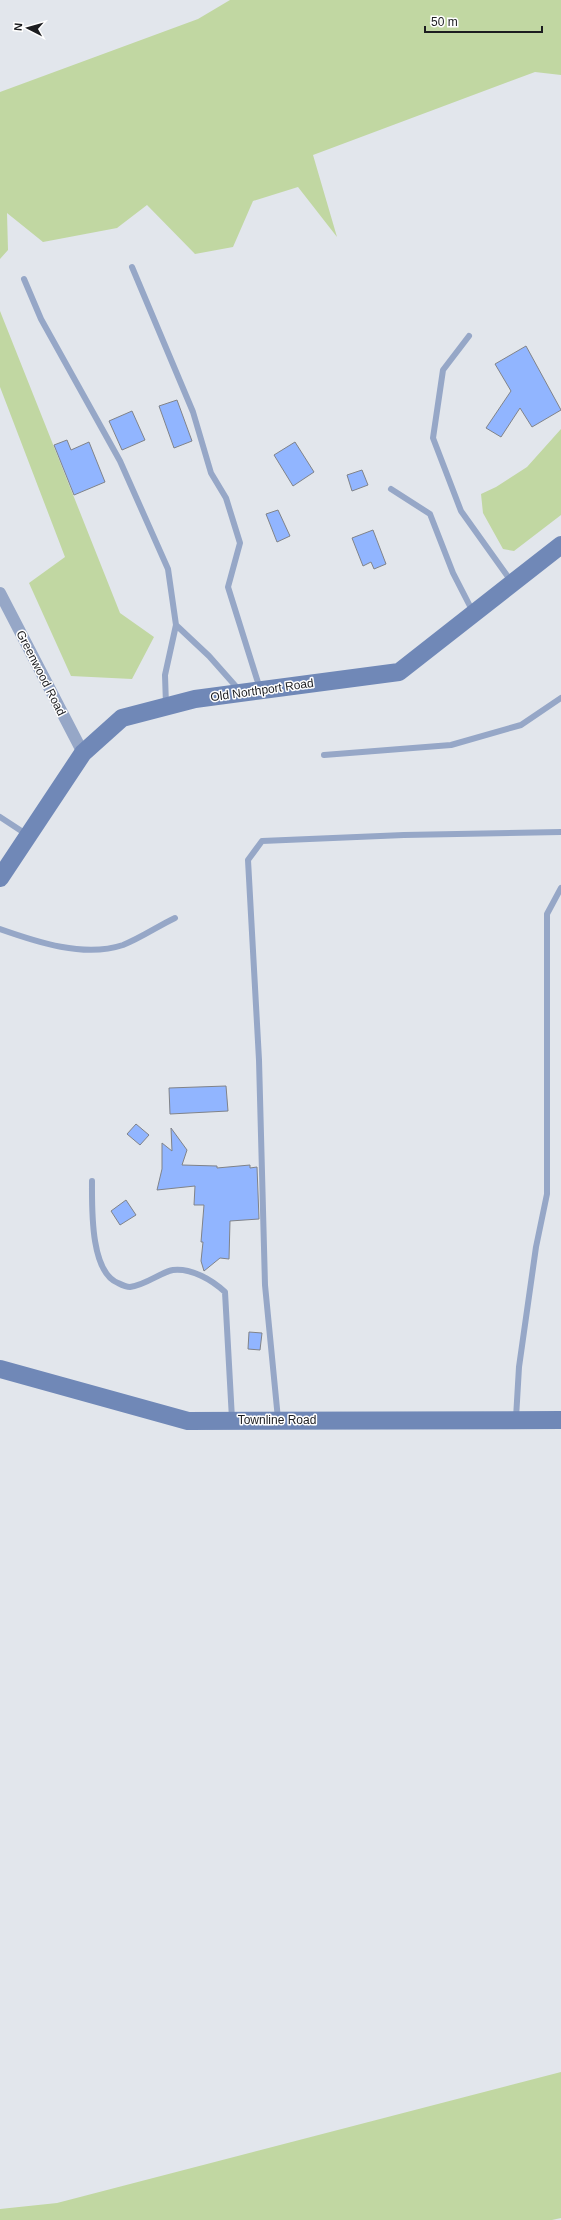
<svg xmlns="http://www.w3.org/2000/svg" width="561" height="2220" viewBox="0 0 561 2220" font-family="Helvetica,sans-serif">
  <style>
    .green { fill: #c1d7a2 }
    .building { fill: #91b5ff; stroke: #808389 }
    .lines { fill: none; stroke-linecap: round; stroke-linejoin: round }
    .lane { stroke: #96a7c7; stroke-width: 6 }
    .street { stroke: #96a7c7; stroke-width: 12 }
    .secondary { stroke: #7088b7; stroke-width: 18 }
    .labels { text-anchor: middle; stroke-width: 3; stroke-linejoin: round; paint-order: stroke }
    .street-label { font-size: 12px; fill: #1c1d20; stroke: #fff }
  </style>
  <rect width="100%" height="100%" fill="#e2e6ec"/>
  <path class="green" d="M230,0H561V75L535,72L313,155L337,237L298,187L253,201L233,247L195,254L147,205L117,228L43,242L7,213L8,250L0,259V92L198,19Z
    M0,311L120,613L154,637L132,679L71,676L29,583L65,557L0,387Z
    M561,429V515L514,551L503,549L483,513L481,494L496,487L527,467Z
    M561,2072V2218L552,2220H0V2209L57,2203Z"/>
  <path class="building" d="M526,346L561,410L532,427L520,408L501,437L486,428L511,391L495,364Z
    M177,400L192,441L174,448L159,406Z
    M132,411L145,440L122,450L109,421Z
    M67,440L71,450L89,442L105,482L74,495L54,445Z
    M295,442L314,472L293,486L274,455Z
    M362,470L368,485L352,491L347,475Z
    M278,510L290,536L277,542L266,514Z
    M373,530L386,564L374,569L371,562L363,566L352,538Z
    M226,1086L228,1111L170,1114L169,1088Z
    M136,1124L149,1135L140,1145L127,1134Z
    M171,1128L187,1150L182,1165L217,1166V1168L250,1165V1168L257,1167L259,1219L230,1221L229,1259L220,1258L204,1271L201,1261L203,1242H201L204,1205H194L195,1186L157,1190L162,1169V1143L172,1151Z
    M126,1200L136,1215L120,1225L111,1211Z
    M249,1332L262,1333L260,1350L248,1349Z"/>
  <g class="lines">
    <path class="lane" d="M132,267L193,412L211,473L226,498L240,543L228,587L260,689
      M24,279L41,319L120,461L168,569L176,625
      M469,336L443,370L433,438L461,511L511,581
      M391,489L430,514L453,573L473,612
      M166,705L165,675L176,625L209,656L240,691
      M324,755L451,745L521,725L561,698
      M0,817L26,834
      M0,929C37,942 84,958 123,945C141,938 158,926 175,918
      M92,1181C92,1207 90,1272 118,1283C122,1285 126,1287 130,1287C146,1285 161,1272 173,1270C192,1268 212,1280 225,1292L232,1419
      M516,1418L519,1367L536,1247L547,1194V914L561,888
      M278,1419L265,1285L259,1060L248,860L262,841L404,835L561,832"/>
    <path class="street" d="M0,593L83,753"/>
    <path class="secondary" d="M0,878L83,753L122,718L195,699L399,672L561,545
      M0,1369L188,1421L561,1420"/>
  </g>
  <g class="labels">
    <g class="street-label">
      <text transform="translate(41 673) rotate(63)" y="4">Greenwood Road</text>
      <text transform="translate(262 690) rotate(-8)" y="4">Old Northport Road</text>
      <text x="277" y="1424">Townline Road</text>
    </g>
  </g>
  <g transform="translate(28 28) rotate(276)" stroke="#ffffff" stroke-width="3" paint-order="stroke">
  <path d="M0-3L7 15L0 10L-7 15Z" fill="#1c1d20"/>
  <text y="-6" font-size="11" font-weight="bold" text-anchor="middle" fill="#1c1d20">N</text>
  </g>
  <path d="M425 26v6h117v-6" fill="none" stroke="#1c1d20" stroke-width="2"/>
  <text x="431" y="26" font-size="12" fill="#1c1d20" stroke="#ffffff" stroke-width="3" paint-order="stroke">50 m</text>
</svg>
